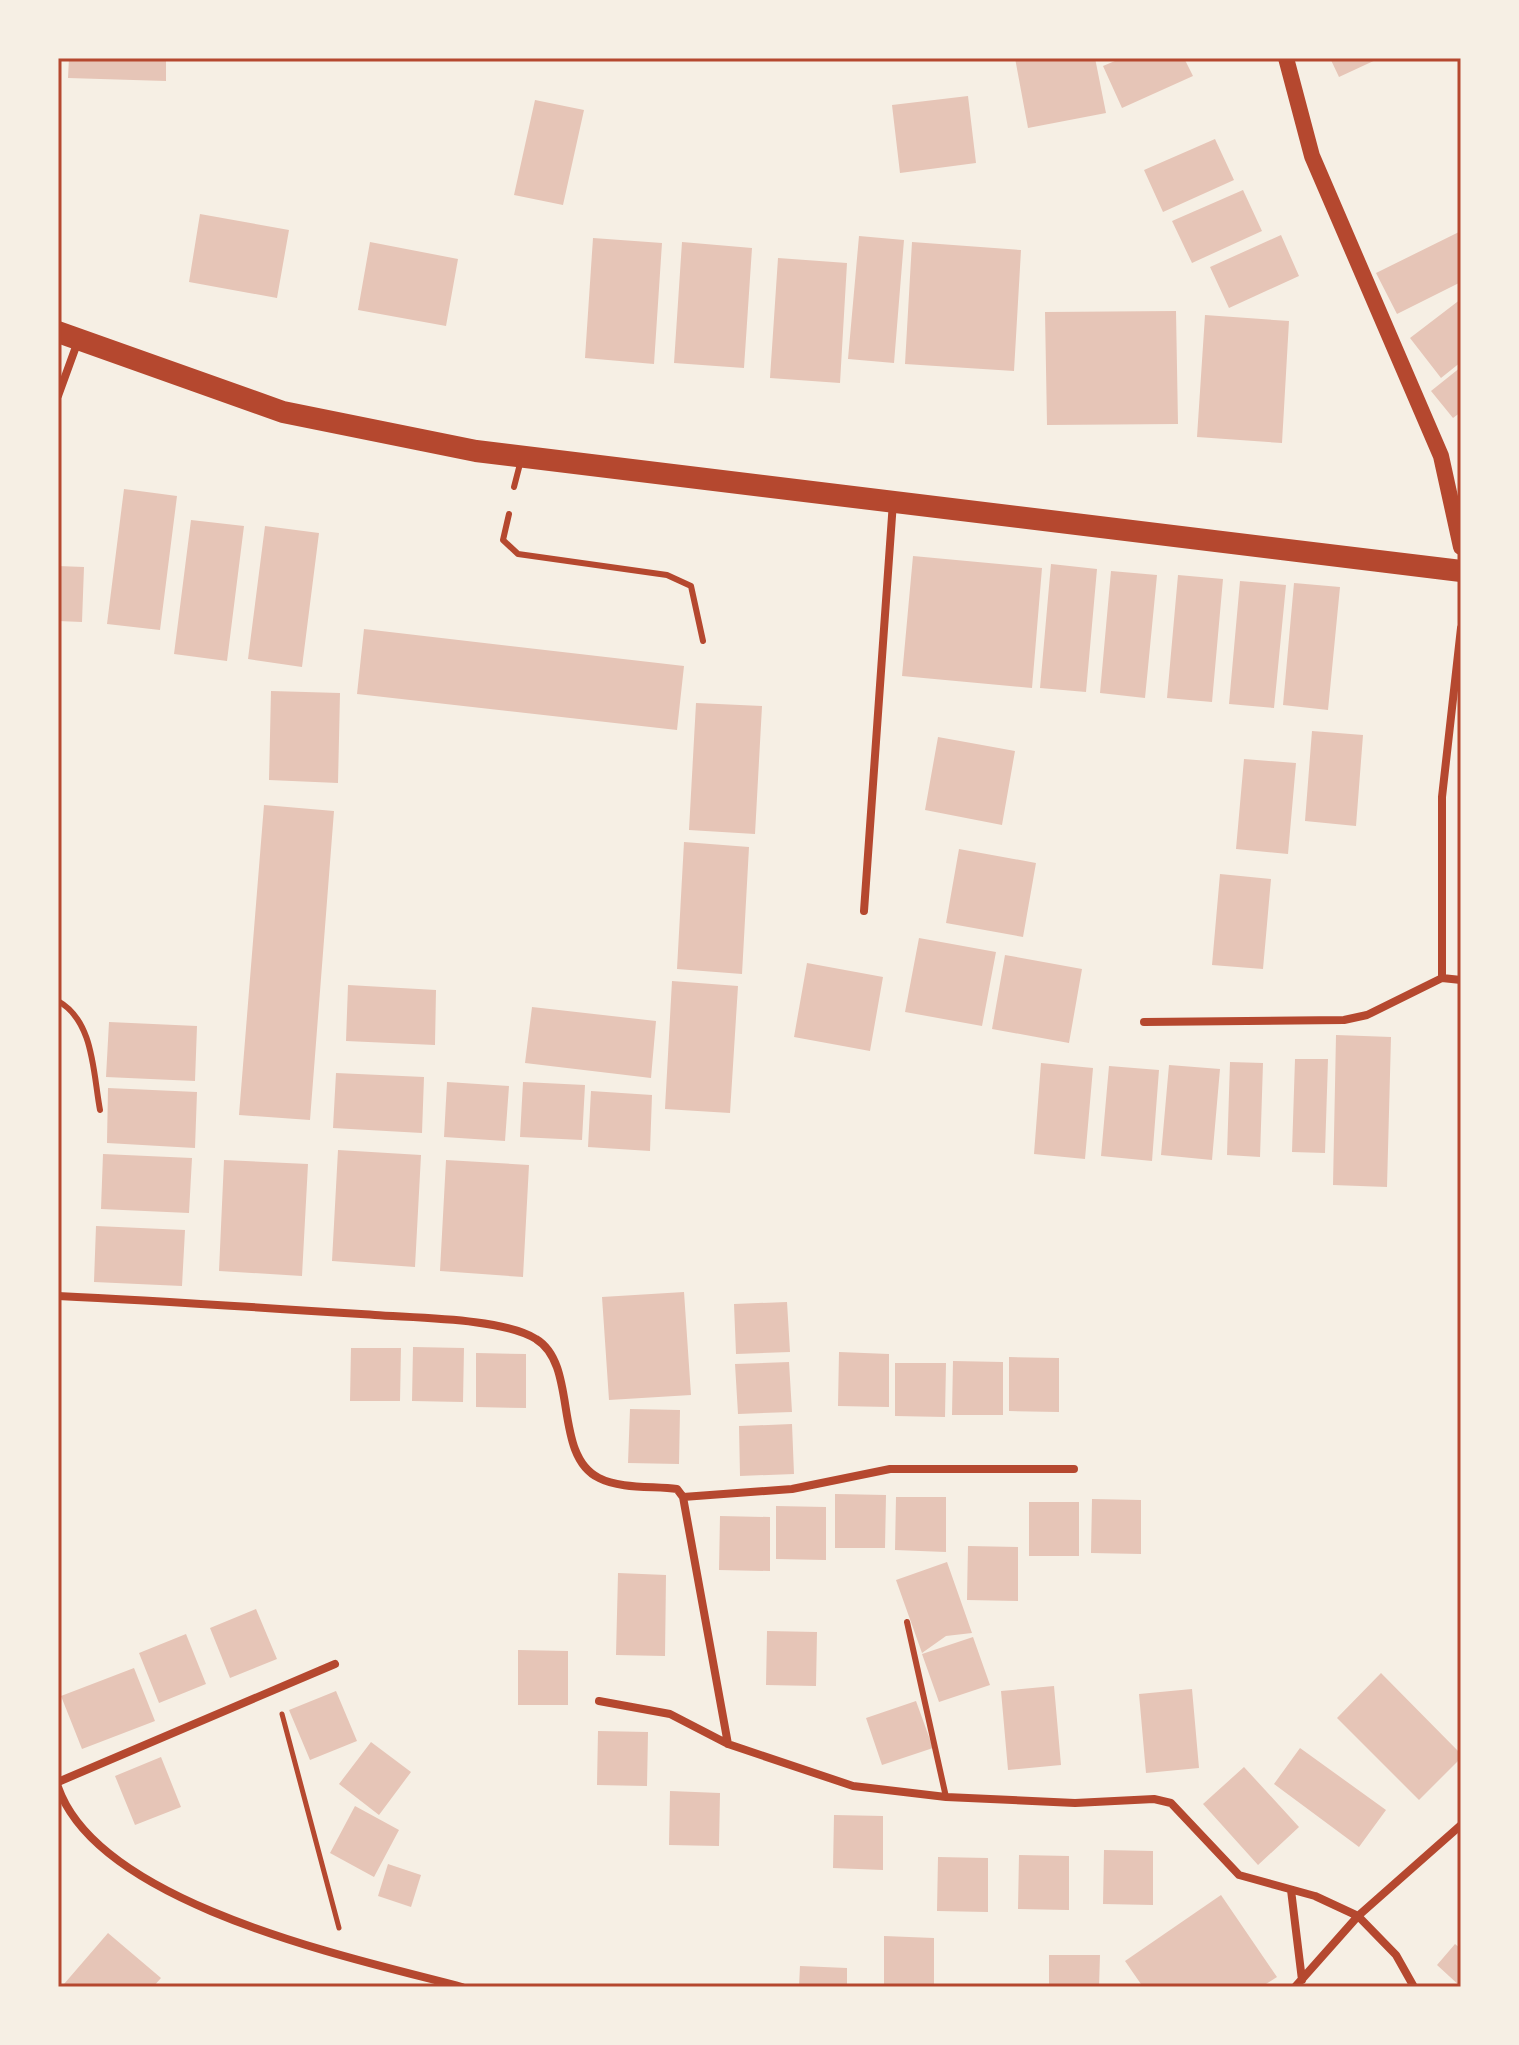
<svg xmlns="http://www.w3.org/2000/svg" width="1519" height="2045" viewBox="0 0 1519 2045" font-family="'Work Sans',sans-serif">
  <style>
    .building { fill: #e6c5b7 }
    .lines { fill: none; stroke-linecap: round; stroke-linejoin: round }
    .path { stroke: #b5482f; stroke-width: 5 }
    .service { stroke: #b5482f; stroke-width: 6 }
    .minor { stroke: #b5482f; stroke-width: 8 }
    .secondary { stroke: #b5482f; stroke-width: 16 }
    .trunk { stroke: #b5482f; stroke-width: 22 }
    .neatline { fill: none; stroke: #b5482f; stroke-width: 3 }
  </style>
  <rect width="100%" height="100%" fill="#f6efe4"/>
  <path class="building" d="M69,58H166V81L68,78Z
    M1015,58H1095L1106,113L1028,128Z
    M1122,58H1184L1193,76L1122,108L1103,66Z
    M1330,58H1380L1339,77Z
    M968,96L976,163L900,173L892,105Z
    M535,100L584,110L563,205L514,195Z
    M1215,139L1234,180L1163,212L1144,170Z
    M1243,190L1262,231L1192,263L1172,221Z
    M200,214L289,230L277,298L189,282Z
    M1461,231V282L1397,314L1376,273Z
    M1281,235L1299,276L1229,308L1210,267Z
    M859,236L904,240L894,363L848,359Z
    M593,238L662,243L654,364L585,358Z
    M370,242L458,259L446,326L358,310Z
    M682,242L752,248L744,368L674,363Z
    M912,242L1021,250L1014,371L905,364Z
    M778,258L847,263L840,383L770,378Z
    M1461,299V362L1441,378L1410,338Z
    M1176,311L1178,424L1047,425L1045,312Z
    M1205,315L1289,321L1282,443L1197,437Z
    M1461,367V412L1453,418L1431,391Z
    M124,489L177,496L160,630L107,624Z
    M191,520L244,526L227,661L174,654Z
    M265,526L319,533L302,667L248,659Z
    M913,556L1042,568L1032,688L902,676Z
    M1051,564L1097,569L1086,692L1040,688Z
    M58,566L84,567L82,622L58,621Z
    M1111,571L1157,575L1145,698L1100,693Z
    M1178,575L1223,579L1212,702L1167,698Z
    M1240,581L1286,585L1274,708L1229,704Z
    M1294,583L1340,587L1328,710L1283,705Z
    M364,629L684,666L677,730L357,694Z
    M271,691L340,693L338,783L269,780Z
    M696,703L762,706L755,834L689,830Z
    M1312,731L1363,735L1356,826L1305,821Z
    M938,737L1015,751L1002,825L925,810Z
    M1244,759L1296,763L1288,854L1236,849Z
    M264,805L334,811L310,1120L239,1115Z
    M684,842L749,847L742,974L677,969Z
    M959,849L1036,863L1023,937L946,923Z
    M1220,874L1271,879L1263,969L1212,965Z
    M919,938L996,952L982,1026L905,1012Z
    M1005,955L1082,969L1069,1043L992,1029Z
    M807,963L883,977L870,1051L794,1037Z
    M672,981L738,986L730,1113L665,1109Z
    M348,985L436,990L435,1045L346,1041Z
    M532,1007L656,1021L651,1078L525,1063Z
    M109,1022L197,1026L195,1081L106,1077Z
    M1336,1035L1391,1037L1387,1187L1333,1185Z
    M1295,1059H1328L1325,1153L1292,1152Z
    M1230,1062L1263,1063L1260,1157L1227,1155Z
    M1041,1063L1093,1068L1085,1159L1034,1154Z
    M1169,1065L1220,1069L1212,1160L1161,1155Z
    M1109,1066L1159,1070L1152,1161L1101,1156Z
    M336,1073L424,1077L422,1133L333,1128Z
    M447,1082L509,1086L505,1141L444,1137Z
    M523,1082L585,1085L582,1140L520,1137Z
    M108,1088L197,1092L195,1148L107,1143Z
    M591,1091L652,1095L650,1151L588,1147Z
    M338,1150L421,1155L415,1267L332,1261Z
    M103,1154L192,1158L189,1213L101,1209Z
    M224,1160L308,1164L302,1276L219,1271Z
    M446,1160L529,1165L523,1277L440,1271Z
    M96,1226L185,1230L182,1286L94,1282Z
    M684,1292L691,1395L609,1400L602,1297Z
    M787,1302L790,1352L736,1354L734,1304Z
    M413,1347L464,1348L463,1402L412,1401Z
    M351,1348H401L400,1401H350Z
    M839,1352L889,1354V1407L838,1406Z
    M476,1353L526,1354V1408L476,1407Z
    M1009,1357L1059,1358V1412L1009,1411Z
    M953,1361L1003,1362V1415H952Z
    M789,1362L792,1412L738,1414L735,1364Z
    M895,1363H946L945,1417L895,1416Z
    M630,1409L680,1410L679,1464L628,1463Z
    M792,1424L794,1474L740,1476L739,1426Z
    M835,1494L886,1495L885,1548H835Z
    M896,1497H946V1552L895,1550Z
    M1092,1499L1141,1500V1554L1091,1553Z
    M1029,1502H1079V1556H1029Z
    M776,1506L826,1507V1560L776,1559Z
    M720,1516L770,1517V1571L719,1570Z
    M968,1546L1018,1547V1601L967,1600Z
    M947,1562L972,1633L946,1636L922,1653L896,1580Z
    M618,1573L666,1575L665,1656L616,1655Z
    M256,1609L277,1659L230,1678L210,1628Z
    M767,1631L817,1632L816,1686L766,1685Z
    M186,1634L206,1684L159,1703L139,1653Z
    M973,1637L990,1685L939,1702L922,1654Z
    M518,1650L568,1651V1705H518Z
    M134,1668L155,1721L82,1749L61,1696Z
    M1381,1673L1461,1754V1758L1419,1800L1337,1718Z
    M1054,1686L1061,1765L1008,1770L1001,1691Z
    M1192,1689L1199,1768L1146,1773L1139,1694Z
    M336,1691L357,1741L310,1760L289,1710Z
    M916,1701L933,1748L882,1765L866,1718Z
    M598,1731L648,1732L647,1786L597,1785Z
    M371,1742L411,1772L379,1815L339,1784Z
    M1300,1748L1386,1810L1359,1847L1274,1784Z
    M161,1757L181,1807L135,1825L115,1776Z
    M1244,1767L1299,1827L1258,1865L1203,1804Z
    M670,1791L720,1793L719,1846L669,1845Z
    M355,1806L399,1830L374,1877L330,1853Z
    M834,1815L883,1816V1870L833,1868Z
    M1104,1850L1153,1851V1905L1103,1904Z
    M1019,1855L1069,1856V1910L1018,1909Z
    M938,1857L988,1858V1912L937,1911Z
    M388,1864L421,1875L411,1907L378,1896Z
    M1221,1895L1277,1977L1261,1987H1143L1125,1961Z
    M108,1933L161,1978L153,1987H68L64,1984Z
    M884,1936L934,1938V1987H884Z
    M1455,1944L1461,1949V1987L1437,1965Z
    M1049,1955H1100L1099,1987H1049Z
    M800,1966L847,1968V1987H799Z"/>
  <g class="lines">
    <path class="path" d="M282,1714L339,1928"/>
    <path class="service" d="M514,487L521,460
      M509,514L503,540L518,554L667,575L691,586L703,641
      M58,1001C94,1021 93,1073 100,1110
      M907,1622L946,1797"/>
    <path class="minor" d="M58,396L78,341
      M1461,628L1442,797V978L1461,980
      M864,911L893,502
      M1144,1022L1344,1020L1367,1015L1442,978
      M58,1296C164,1301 269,1308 375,1315C415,1318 503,1318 536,1339C579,1365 552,1455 599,1478C620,1489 653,1486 677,1489L683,1497L728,1744
      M683,1497L792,1489L890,1469H1074
      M599,1701L670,1714L728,1744L853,1786L946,1797L1075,1803L1154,1799L1171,1803L1239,1875L1315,1896L1358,1916L1396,1955L1414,1987
      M58,1782L335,1664
      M58,1787C99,1905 352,1958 462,1987
      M1291,1890L1302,1980
      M1295,1987L1358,1916L1461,1825"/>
    <path class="secondary" d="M1286,58L1312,156L1441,456L1461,547"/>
    <path class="trunk" d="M58,332L283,412L476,451L1461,571"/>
  </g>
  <rect width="1519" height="2045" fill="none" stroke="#f6efe4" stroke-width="120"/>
  <rect x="60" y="60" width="1399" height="1925" class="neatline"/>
</svg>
